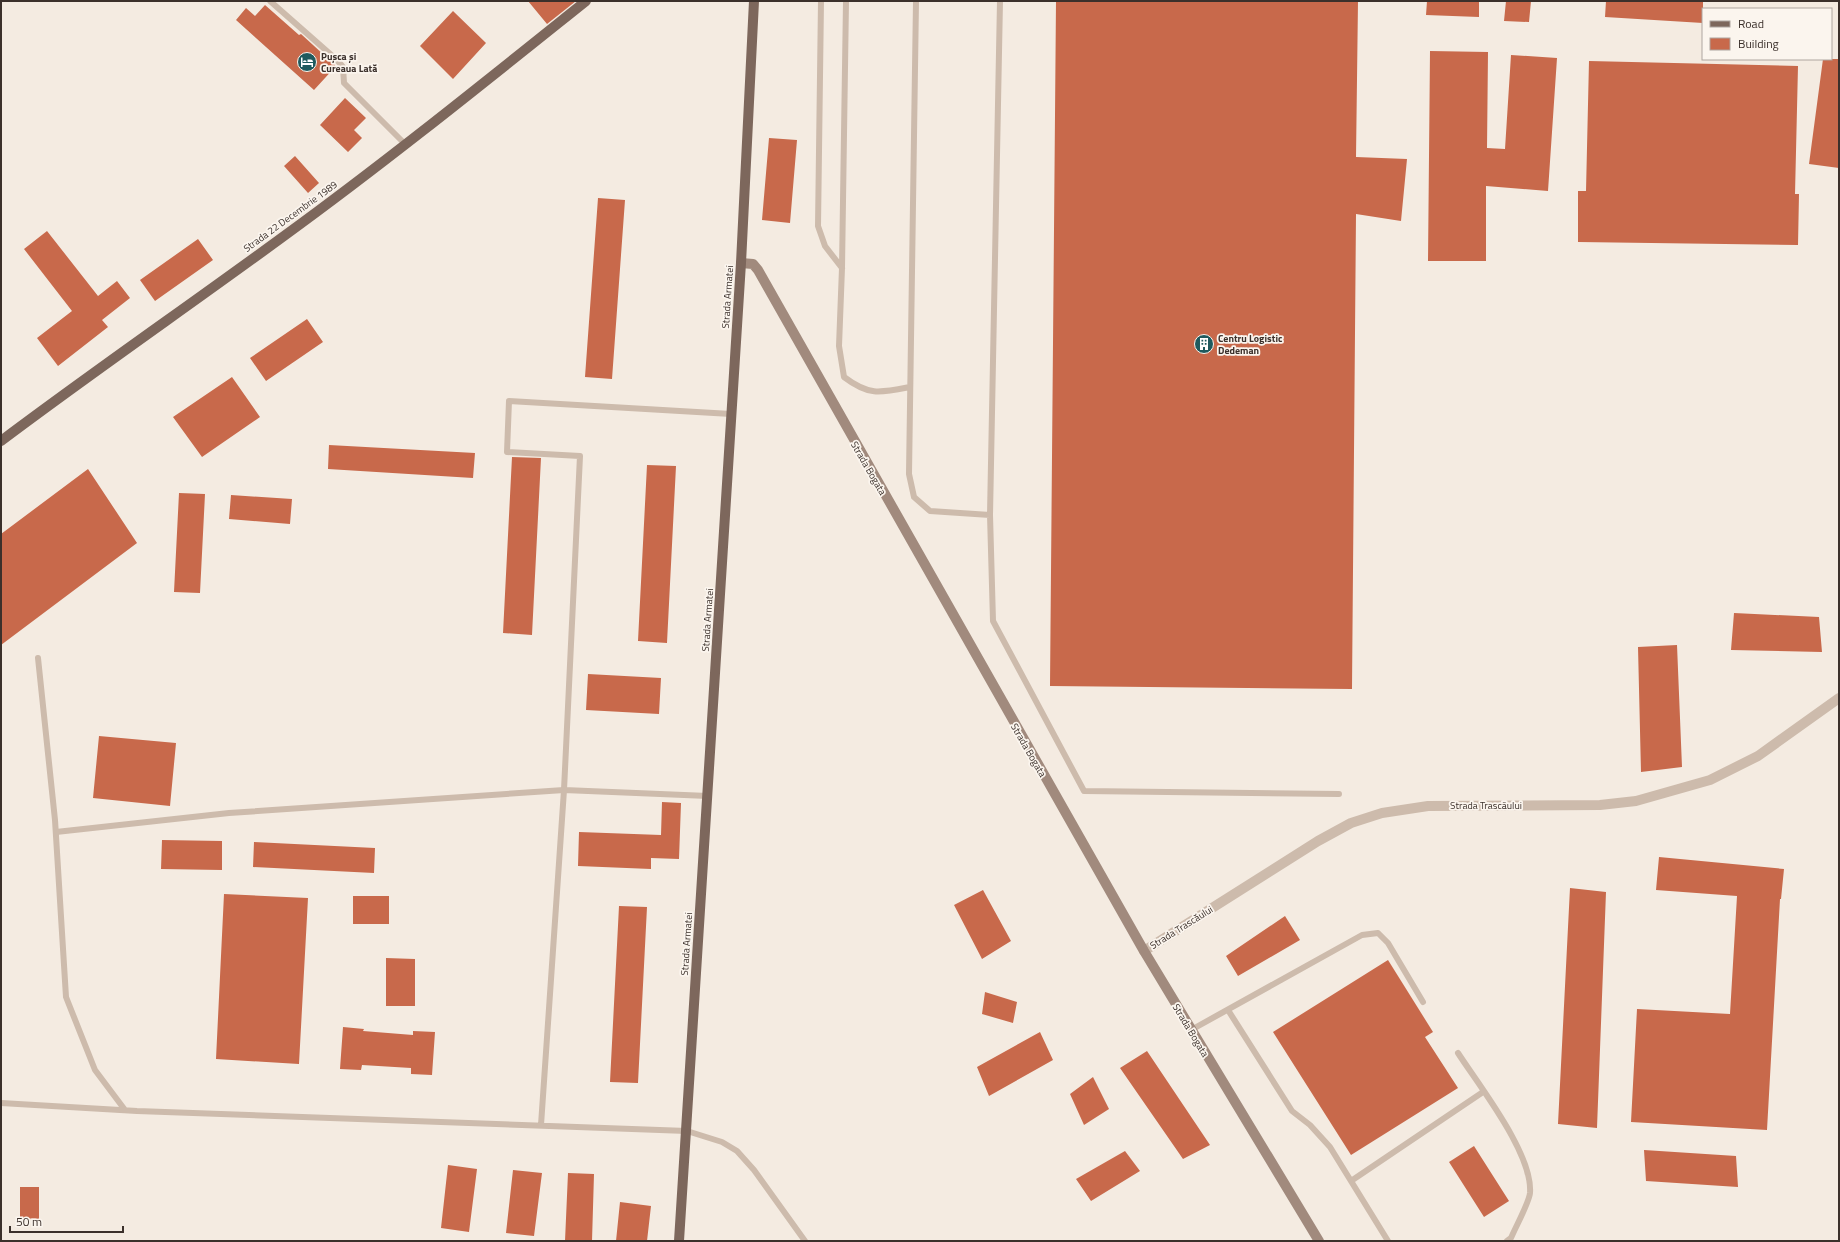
<svg xmlns="http://www.w3.org/2000/svg" width="1840" height="1242" viewBox="0 0 1840 1242" font-family="'Titillium Web',sans-serif">
  <style>
    .building { fill: #c8694b }
    .lines { fill: none; stroke-linecap: round; stroke-linejoin: round }
    .service { stroke: #cdbbac; stroke-width: 6 }
    .minor { stroke: #cdbbac; stroke-width: 10 }
    .secondary { stroke: #a18a7d; stroke-width: 10 }
    .primary { stroke: #7d675c; stroke-width: 10 }
    .labels { text-anchor: middle; stroke-width: 3.5; stroke-linejoin: round; paint-order: stroke }
    .poi-label { font-size: 10px; font-weight: bold; fill: #3b302b; stroke: #fbf5ee; text-anchor: start }
    .street-label { font-size: 10px; fill: #3b302b; stroke: #fbf5ee }
  </style>
  <rect width="100%" height="100%" fill="#f4ebe1"/>
  <path class="building" d="M528,1H576L547,24Z
    M1056,1H1358L1356,157L1407,159L1401,221L1356,214L1352,689L1050,686Z
    M1427,1H1479V17L1426,15Z
    M1506,1H1531L1529,22L1504,21Z
    M1606,1H1703V23L1605,17Z
    M265,5L299,35L301,34L336,66L314,90L236,20L246,8L255,16Z
    M453,11L486,43L453,79L420,46Z
    M1430,51L1488,52L1487,148L1505,149L1511,55L1557,58L1548,191L1486,186V261H1428Z
    M1823,59H1839V168L1809,164Z
    M1589,61L1798,66L1795,194H1799L1798,245L1578,242V191H1586Z
    M345,98L366,118L354,130L362,138L348,152L320,125Z
    M769,138L797,140L790,223L762,220Z
    M295,156L319,183L308,193L284,166Z
    M598,198L625,200L612,379L585,377Z
    M47,231L98,296L117,281L130,298L102,320L108,327L58,366L37,338L72,311L24,249Z
    M198,239L213,260L155,301L140,280Z
    M307,319L323,342L266,381L250,358Z
    M232,377L260,417L202,457L173,417Z
    M329,445L475,453L473,478L328,469Z
    M512,457L541,458L532,635L503,633Z
    M647,465L676,466L667,643L638,641Z
    M88,469L137,543L1,645V534Z
    M179,493L205,494L200,593L174,592Z
    M231,495L292,499L290,524L229,519Z
    M1734,613L1819,617L1822,652L1731,650Z
    M1677,645L1682,767L1641,772L1638,647Z
    M588,674L661,678L659,714L586,710Z
    M99,736L176,743L170,806L93,798Z
    M662,802L681,803L679,859L651,858V869L578,866L579,832L661,835Z
    M162,840L222,841V870L161,869Z
    M254,842L375,848L374,873L253,867Z
    M1659,857L1784,869L1781,899H1780L1767,1130L1631,1122L1637,1009L1730,1014L1737,896L1656,890Z
    M1570,888L1606,892L1597,1128L1558,1124Z
    M983,890L1011,941L982,959L954,905Z
    M224,894L308,898L299,1064L216,1059Z
    M353,896H389V924H353Z
    M619,906L647,907L638,1083L610,1082Z
    M1285,916L1300,940L1238,976L1226,956Z
    M386,958L415,959V1006H386Z
    M1388,960L1433,1032L1425,1037L1458,1088L1351,1155L1273,1032Z
    M985,992L1017,1002L1013,1023L982,1014Z
    M343,1027L364,1029L363,1031L413,1035V1031L435,1032L432,1075L411,1074V1068L362,1065L361,1070L340,1069Z
    M1040,1032L1053,1060L989,1096L977,1067Z
    M1147,1051L1210,1145L1183,1159L1120,1068Z
    M1093,1077L1109,1109L1084,1125L1070,1094Z
    M1474,1146L1509,1201L1484,1217L1449,1162Z
    M1644,1150L1736,1156L1738,1187L1646,1181Z
    M1125,1151L1140,1171L1091,1201L1076,1179Z
    M448,1165L477,1169L469,1232L441,1228Z
    M513,1170L542,1173L534,1236L506,1233Z
    M568,1173L594,1174L592,1241H565Z
    M20,1187H39V1219L20,1218Z
    M620,1202L651,1206L647,1241H616Z"/>
  <g class="lines">
    <path class="service" d="M270,1L337,60L343,67L344,83L406,145
      M821,1L818,226L825,246L842,268
      M846,1L842,268L839,346L844,377C869,396 880,393 910,387
      M916,1L909,474L914,497L930,511L990,515
      M1000,1L990,515L993,621L1084,791L1339,794
      M38,658L55,820L66,997L95,1070L125,1110
      M56,832L229,813L564,790L708,796
      M1228,1010L1292,1111L1310,1125L1330,1147L1388,1241
      M1191,1030L1362,935L1378,933L1388,943L1423,1002
      M1458,1053C1480,1087 1533,1154 1530,1193C1529,1203 1515,1228 1511,1238L1507,1241
      M1,1103L137,1111L687,1131L722,1142L737,1151L754,1170L805,1241
      M541,1125L564,790L580,456L507,452L509,401L731,414
      M1351,1181L1483,1092"/>
    <path class="minor" d="M1144,951L1318,841L1351,823L1382,813L1428,806L1600,805L1636,801L1710,780L1758,756L1839,698"/>
    <path class="secondary" d="M741,263L753,264L758,270L1144,951L1319,1241"/>
    <path class="primary" d="M1,441C94,371 190,305 284,236C387,161 486,81 586,1
      M679,1241L741,263L754,1"/>
  </g>
  <defs>
    <symbol id="hotel-disc" viewBox="-11 -11 22 22"><circle r="9.5" fill="#1f5a5e" stroke="#fbf5ee"/><path d="M-6-4.5h1.5V1H6V5H4.5V3h-9V5H-6ZM-4 0a1.8 1.8 0 1 1 3.6 0ZM.5 0V-2.5h3Q6-2.5 6 0Z" fill="#fff"/></symbol>
    <symbol id="building-disc" viewBox="-11 -11 22 22"><circle r="9.5" fill="#1f5a5e" stroke="#fbf5ee"/><path d="M-4-6H4V6H1V3H-1V6H-4ZM-2.5-4.3h1.7v1.8h-1.7ZM.8-4.3h1.7v1.8H.8ZM-2.5-1h1.7V.8h-1.7ZM.8-1h1.7V.8H.8Z" fill="#fff"/></symbol>
  </defs>
  <g fill-rule="evenodd">
    <use href="#hotel-disc" x="296" y="51" width="22" height="22"/>
    <use href="#building-disc" x="1193" y="333" width="22" height="22"/>
  </g>
  <g class="labels">
    <g class="poi-label">
      <text x="321" y="60">Pușca și<tspan x="321" dy="12">Cureaua Lată</tspan></text>
      <text x="1218" y="342">Centru Logistic<tspan x="1218" dy="12">Dedeman</tspan></text>
    </g>
    <g class="street-label">
      <text transform="translate(290 216) rotate(-36)" y="4">Strada 22 Decembrie 1989</text>
      <text transform="translate(727 297) rotate(-86)" y="4">Strada Armatei</text>
      <text transform="translate(869 468) rotate(60)" y="4">Strada Bogata</text>
      <text transform="translate(707 620) rotate(-86)" y="4">Strada Armatei</text>
      <text transform="translate(1029 750) rotate(60)" y="4">Strada Bogata</text>
      <text x="1486" y="809">Strada Trascăului</text>
      <text transform="translate(1181 927) rotate(-32)" y="4">Strada Trascăului</text>
      <text transform="translate(686 944) rotate(-86)" y="4">Strada Armatei</text>
      <text transform="translate(1191 1030) rotate(59)" y="4">Strada Bogata</text>
    </g>
  </g>
  <rect width="1840" height="1242" fill="none" stroke="#3b302b" stroke-width="4"/>
  <rect x="1702" y="8" width="130" height="52" fill="#fbf5ee" stroke="#aea6a0"/>
  <rect x="1710" y="21" width="20" height="6" fill="#7d675c" stroke="#aea6a0"/>
  <text x="1738" y="28" font-size="12" fill="#3b302b">Road</text>
  <rect x="1710" y="38" width="20" height="12" fill="#c8694b" stroke="#aea6a0"/>
  <text x="1738" y="48" font-size="12" fill="#3b302b">Building</text>
  <path d="M10 1226v6h113v-6" fill="none" stroke="#3b302b" stroke-width="2"/>
  <text x="16" y="1226" font-size="12" fill="#3b302b" stroke="#fbf5ee" stroke-width="3" paint-order="stroke">50 m</text>
</svg>
